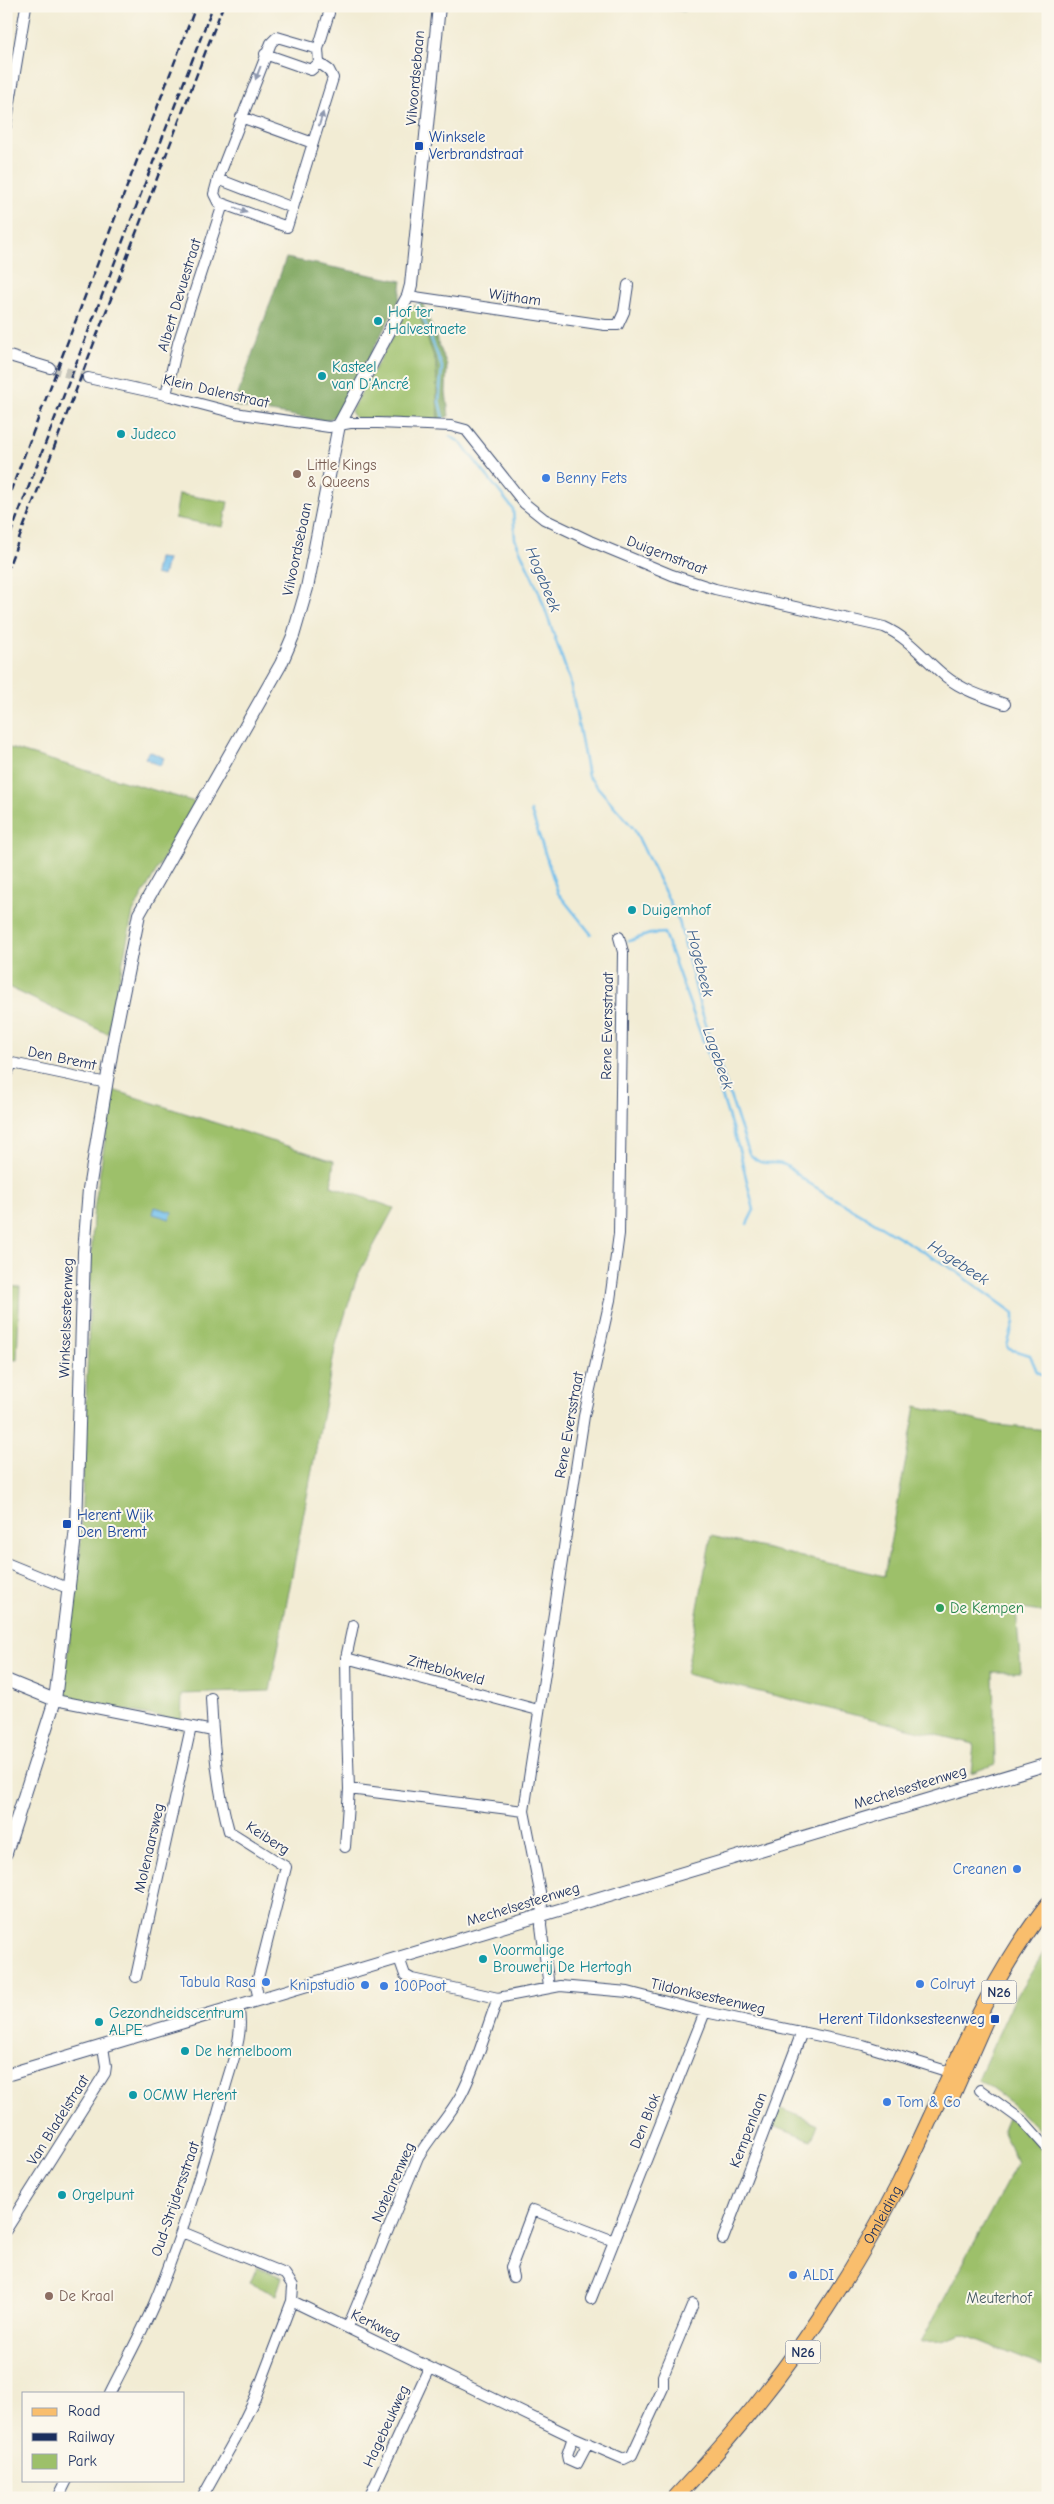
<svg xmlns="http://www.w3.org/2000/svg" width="1054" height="2504" viewBox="0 0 1054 2504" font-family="'Comic Neue',sans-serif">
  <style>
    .green { fill: #9dc06a; stroke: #5c7864 }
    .forest { fill: #7ea65e; stroke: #4c6a5e }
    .water { fill: #72bfec; stroke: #4677a5 }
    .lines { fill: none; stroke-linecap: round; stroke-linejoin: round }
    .stream { stroke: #72bfec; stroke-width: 2.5 }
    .minor-tunnel { stroke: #c7c6bc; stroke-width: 10; stroke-dasharray: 10 5; stroke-linecap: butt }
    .minor-casing { stroke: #3b4b70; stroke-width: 12 }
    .tertiary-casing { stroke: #3b4b70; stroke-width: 14 }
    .primary-casing { stroke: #3b4b70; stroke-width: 17 }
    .minor { stroke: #fff; stroke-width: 10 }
    .tertiary { stroke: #fff; stroke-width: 12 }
    .primary { stroke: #f9be6d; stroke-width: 15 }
    .rail { stroke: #1b2f5e; stroke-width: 2.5; stroke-dasharray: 8 4; stroke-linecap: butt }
    .oneway { fill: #8d97ae }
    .transit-dot { fill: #1a4fb4; stroke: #fbf7ec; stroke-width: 2 }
    .culture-dot { fill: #0f9aa8; stroke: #fbf7ec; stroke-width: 2 }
    .education-dot { fill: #8d6e63; stroke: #fbf7ec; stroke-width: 2 }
    .shop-dot { fill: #3f7fe0; stroke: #fbf7ec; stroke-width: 2 }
    .leisure-dot { fill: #2e9e5b; stroke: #fbf7ec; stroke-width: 2 }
    .labels { text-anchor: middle; stroke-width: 4; stroke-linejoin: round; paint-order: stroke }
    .shield { fill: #fbf7ec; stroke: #5e6b89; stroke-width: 1 }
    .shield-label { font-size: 14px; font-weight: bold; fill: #1b2f5e }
    .street-label { font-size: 15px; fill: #1b2f5e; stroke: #fbf7ec }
    .transit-label { font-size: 15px; fill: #164399; stroke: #fbf7ec; text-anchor: start }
    .culture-label { font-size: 15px; fill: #0d838f; stroke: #fbf7ec; text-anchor: start }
    .education-label { font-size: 15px; fill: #785e54; stroke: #fbf7ec; text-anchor: start }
    .shop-label { font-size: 15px; fill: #366cbe; stroke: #fbf7ec; text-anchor: start }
    .leisure-label { font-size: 15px; fill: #27864d; stroke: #fbf7ec; text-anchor: start }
    .park-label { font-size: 15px; fill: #425a62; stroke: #fbf7ec }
    .water-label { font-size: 16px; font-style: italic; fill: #355a89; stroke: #fbf7ec }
  </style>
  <rect width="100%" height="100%" fill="#fbf7ec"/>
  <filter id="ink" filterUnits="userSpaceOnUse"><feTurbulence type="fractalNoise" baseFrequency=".02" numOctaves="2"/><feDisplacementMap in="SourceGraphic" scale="10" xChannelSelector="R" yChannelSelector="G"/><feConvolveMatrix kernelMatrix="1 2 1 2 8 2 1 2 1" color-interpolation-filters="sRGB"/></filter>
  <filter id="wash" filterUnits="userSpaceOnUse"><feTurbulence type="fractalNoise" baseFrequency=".0096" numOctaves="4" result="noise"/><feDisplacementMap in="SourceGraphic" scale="20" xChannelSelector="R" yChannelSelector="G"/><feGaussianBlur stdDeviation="1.12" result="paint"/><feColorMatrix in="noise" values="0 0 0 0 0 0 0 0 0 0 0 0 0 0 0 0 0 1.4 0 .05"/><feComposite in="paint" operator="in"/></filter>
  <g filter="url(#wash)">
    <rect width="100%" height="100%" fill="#f2ecd4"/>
    <path class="green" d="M410,306H416L436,362L438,421L355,418L351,411Z
      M179,494L228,502L223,527L175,518Z
      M6,747L195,802L133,912L108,1034L6,986Z
      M113,1090L334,1161L331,1186L394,1208L357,1277L336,1344L270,1691L182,1694L181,1730V1721L62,1698L80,1554L93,1216Z
      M6,1286L20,1287L17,1360L6,1359Z
      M916,1406L996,1425L1048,1430V1613L1016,1608L1021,1672H993L995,1764L971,1773L974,1744L686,1674L711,1536L884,1576Z
      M1048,1945V2138L1012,2104L978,2079L1012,2004Z
      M781,2109L818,2124L811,2141L774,2126Z
      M1008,2118L1025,2129L1048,2156V2364L1044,2367L962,2334L941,2341L921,2342L1017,2163L1003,2130Z
      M257,2267L282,2277L276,2295L250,2283Z"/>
    <path class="forest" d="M639,6H687L684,11Z
      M286,258L402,281L399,300L340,414L325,421L234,406Z
      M422,302L447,365L446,392L449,416L438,421L436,362L416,306Z"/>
    <path class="water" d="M158,558L167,559L163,576L155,574Z
      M149,751L164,758L160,766L145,758Z
      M155,1207L172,1212L170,1219L153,1214Z"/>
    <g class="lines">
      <path class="stream" d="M418,304L442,367L439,401L443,418
        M450,436L461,443L513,509L515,539L539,592L570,681L588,776L634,829L679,921L700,1006L749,1153C763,1170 771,1159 785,1165C792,1169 800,1177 807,1182L954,1270L1011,1311L1014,1314V1323L1007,1346L1009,1349L1030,1355L1037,1372L1048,1377
        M531,811L558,893L591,934
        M629,941L650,934L664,933L714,1071L740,1153L754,1210L747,1224"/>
    </g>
  </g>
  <g filter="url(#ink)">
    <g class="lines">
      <path class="minor-tunnel" d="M50,368L88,378"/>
      <defs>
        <path id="minor" d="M318,49L277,37L271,43L218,179L214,194L218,202L287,227L333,78L329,70L319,63L318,49L329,13
          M265,54L311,70L319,63
          M241,117L313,143
          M6,126L26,6
          M218,179L293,208
          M408,296L605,325H618L624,312L628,285
          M6,355L50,368
          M88,378L170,396L235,413L329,427L350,423H378L451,426L466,430L524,503L544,519L590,541L672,575L715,589L884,627C909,638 924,659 945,676C962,690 984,697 1005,704
          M166,395L178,343L223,204
          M6,1059L12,1063L107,1083
          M6,1076L12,1063
          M6,1563L70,1589
          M353,1625L346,1658L538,1710
          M346,1658L347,1723
          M211,1698C213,1742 217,1789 229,1831L286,1867L256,1986L259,2000
          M55,1700L213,1731
          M347,1728L349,1789L524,1811
          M345,1847L349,1789
          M399,1958L405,1975L412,1979L498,1998L560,1986L628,1992L705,2012L863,2045L956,2074
          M136,1977L191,1727
          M549,1987L541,1926L542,1902L524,1811L584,1416L610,1300L619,1234L623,952L619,937
          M980,2090L1024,2122L1048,2149
          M6,2230L105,2073L106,2066L103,2047
          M182,2232L285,2274L293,2286L292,2301L573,2437L624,2459L632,2455L663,2388V2376L693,2304
          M723,2239L802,2032
          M513,2277L511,2268L533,2210L614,2241
          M591,2299L705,2012
          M348,2327L418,2157C431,2135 450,2116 462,2093C477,2064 486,2029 498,1998
          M110,2393C125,2363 141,2334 154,2304C183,2234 205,2161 225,2088C232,2062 245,2033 238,2007
          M573,2437L567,2455L568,2460L577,2464L588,2443
          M58,2498L67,2480
          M202,2498L235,2439L255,2398L292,2301
          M369,2498L429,2368"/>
        <path id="tertiary" d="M6,1680L55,1700
          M6,1853L55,1700L76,1528L84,1252L89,1189L113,1043L139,914L281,664L293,636L307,588L339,425L408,296L411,285L439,6
          M6,2075L1048,1764"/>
        <g id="primary">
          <path d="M953,2094L986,2019"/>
          <path id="s1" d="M675,2498C763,2405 841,2298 899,2184C947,2088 981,1990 1048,1904"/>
        </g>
      </defs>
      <use href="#minor" class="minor-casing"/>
      <use href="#tertiary" class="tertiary-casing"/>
      <use href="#primary" class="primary-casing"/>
      <use href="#minor" class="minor"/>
      <use href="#tertiary" class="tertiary"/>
      <use href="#primary" class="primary"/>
      <path class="rail" d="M6,503L196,6
        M6,546L213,6
        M6,573L223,6"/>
    </g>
    <defs><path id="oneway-solid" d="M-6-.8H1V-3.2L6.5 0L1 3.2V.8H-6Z" transform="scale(1.25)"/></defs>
    <g class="oneway">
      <use href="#oneway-solid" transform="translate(258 73) rotate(111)"/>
      <use href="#oneway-solid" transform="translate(321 119) rotate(-73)"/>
      <use href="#oneway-solid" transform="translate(241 210) rotate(21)"/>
    </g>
  </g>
  <g class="transit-dot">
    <rect x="414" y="141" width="10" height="10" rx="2.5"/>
    <rect x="62" y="1519" width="10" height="10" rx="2.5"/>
    <rect x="990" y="2014" width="10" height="10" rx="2.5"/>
  </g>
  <g class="culture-dot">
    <circle cx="378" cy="321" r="5"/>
    <circle cx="322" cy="376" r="5"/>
    <circle cx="121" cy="434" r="5"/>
    <circle cx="632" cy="910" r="5"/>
    <circle cx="483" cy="1959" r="5"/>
    <circle cx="99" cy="2022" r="5"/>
    <circle cx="185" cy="2051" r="5"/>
    <circle cx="133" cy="2095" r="5"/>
    <circle cx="62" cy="2195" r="5"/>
  </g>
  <g class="education-dot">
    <circle cx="297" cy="474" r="5"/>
    <circle cx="49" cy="2296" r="5"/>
  </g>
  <g class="shop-dot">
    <circle cx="546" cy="478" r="5"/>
    <circle cx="1017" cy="1869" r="5"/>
    <circle cx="266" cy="1982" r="5"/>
    <circle cx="920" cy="1984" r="5"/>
    <circle cx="365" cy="1985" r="5"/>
    <circle cx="384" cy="1986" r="5"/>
    <circle cx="887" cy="2102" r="5"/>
    <circle cx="793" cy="2275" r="5"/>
  </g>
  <circle class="leisure-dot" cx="940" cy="1608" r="5"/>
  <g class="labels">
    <g class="shield">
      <rect x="981.5" y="1980.5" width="35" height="23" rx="4"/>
      <rect x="785.5" y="2340.5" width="35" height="23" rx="4"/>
    </g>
    <g class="shield-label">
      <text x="999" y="1997">N26</text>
      <text x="803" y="2357">N26</text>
    </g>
    <g class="street-label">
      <text transform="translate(415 78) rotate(-85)" y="5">Vilvoordsebaan</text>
      <text transform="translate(179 295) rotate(-73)" y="5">Albert Devuestraat</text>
      <text transform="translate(515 297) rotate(8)" y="5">Wijtham</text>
      <text transform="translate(216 391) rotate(13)" y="5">Klein Dalenstraat</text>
      <text transform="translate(297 549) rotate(-78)" y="5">Vilvoordsebaan</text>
      <text transform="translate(667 555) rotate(21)" y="5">Duigemstraat</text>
      <text transform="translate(607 1026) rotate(-89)" y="5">Rene Eversstraat</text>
      <text transform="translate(62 1058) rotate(12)" y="5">Den Bremt</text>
      <text transform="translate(66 1318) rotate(-88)" y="5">Winkselsesteenweg</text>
      <text transform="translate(569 1425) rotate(-80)" y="5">Rene Eversstraat</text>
      <text transform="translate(446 1670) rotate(15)" y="5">Zitteblokveld</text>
      <text transform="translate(910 1787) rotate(-17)" y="5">Mechelsesteenweg</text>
      <text transform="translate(268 1838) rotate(33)" y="5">Keiberg</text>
      <text transform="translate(149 1848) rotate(-77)" y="5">Molenaarsweg</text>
      <text transform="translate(523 1904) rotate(-17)" y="5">Mechelsesteenweg</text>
      <text transform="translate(708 1996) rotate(13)" y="5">Tildonksesteenweg</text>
      <text transform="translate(58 2120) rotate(-58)" y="5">Van Bladelstraat</text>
      <text transform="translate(645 2121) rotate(-68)" y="5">Den Blok</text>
      <text transform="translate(748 2130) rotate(-69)" y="5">Kempenlaan</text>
      <text transform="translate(393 2182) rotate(-66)" y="5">Notelarenweg</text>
      <text transform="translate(175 2199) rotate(-71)" y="5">Oud-Strijdersstraat</text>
      <text dy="5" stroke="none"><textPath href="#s1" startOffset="352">Omleiding</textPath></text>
      <text transform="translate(376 2325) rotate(26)" y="5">Kerkweg</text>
      <text transform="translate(386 2426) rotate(-65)" y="5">Hagebeukweg</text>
    </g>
    <g class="transit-label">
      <text x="429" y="142">Winksele<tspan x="429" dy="17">Verbrandstraat</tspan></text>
      <text x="77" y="1520">Herent Wijk<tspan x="77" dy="17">Den Bremt</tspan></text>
      <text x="985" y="2024" text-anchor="end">Herent Tildonksesteenweg</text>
    </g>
    <g class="culture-label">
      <text x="388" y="317">Hof ter<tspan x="388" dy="17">Halvestraete</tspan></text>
      <text x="332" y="372">Kasteel<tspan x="332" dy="17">van D'Ancré</tspan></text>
      <text x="131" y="439">Judeco</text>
      <text x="642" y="915">Duigemhof</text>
      <text x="493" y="1955">Voormalige<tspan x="493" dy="17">Brouwerij De Hertogh</tspan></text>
      <text x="109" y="2018">Gezondheidscentrum<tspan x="109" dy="17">ALPE</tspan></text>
      <text x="195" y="2056">De hemelboom</text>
      <text x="143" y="2100">OCMW Herent</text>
      <text x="72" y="2200">Orgelpunt</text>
    </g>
    <g class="education-label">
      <text x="307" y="470">Little Kings<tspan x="307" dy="17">&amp; Queens</tspan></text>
      <text x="59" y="2301">De Kraal</text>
    </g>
    <g class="shop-label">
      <text x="556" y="483">Benny Fets</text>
      <text x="1007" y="1874" text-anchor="end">Creanen</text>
      <text x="256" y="1987" text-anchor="end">Tabula Rasa</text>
      <text x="930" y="1989">Colruyt</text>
      <text x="355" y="1990" text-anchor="end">Knipstudio</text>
      <text x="394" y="1991">100Poot</text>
      <text x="897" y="2107">Tom &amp; Co</text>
      <text x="803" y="2280">ALDI</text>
    </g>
    <g class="leisure-label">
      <text x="950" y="1613">De Kempen</text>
    </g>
    <g class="park-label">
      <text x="999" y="2303">Meuterhof</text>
    </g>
    <g class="water-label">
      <text transform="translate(544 579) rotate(68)" y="6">Hogebeek</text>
      <text transform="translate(701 963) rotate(76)" y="6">Hogebeek</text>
      <text transform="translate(719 1058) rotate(71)" y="6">Lagebeek</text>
      <text transform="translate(959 1262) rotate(33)" y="6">Hogebeek</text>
    </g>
  </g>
  <rect width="1054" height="2504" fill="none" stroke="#fbf7ec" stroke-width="25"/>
  <rect x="22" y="2392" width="162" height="90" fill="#fbf7ec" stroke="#a1a7b3"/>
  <rect x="32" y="2408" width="25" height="8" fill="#f9be6d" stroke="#a1a7b3"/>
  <text x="68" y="2416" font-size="15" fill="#1b2f5e">Road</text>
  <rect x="32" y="2433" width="25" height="8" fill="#1b2f5e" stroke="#a1a7b3"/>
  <text x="68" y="2442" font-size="15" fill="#1b2f5e">Railway</text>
  <rect x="32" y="2454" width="25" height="15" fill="#9dc06a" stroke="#a1a7b3"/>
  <text x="68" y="2466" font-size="15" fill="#1b2f5e">Park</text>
</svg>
